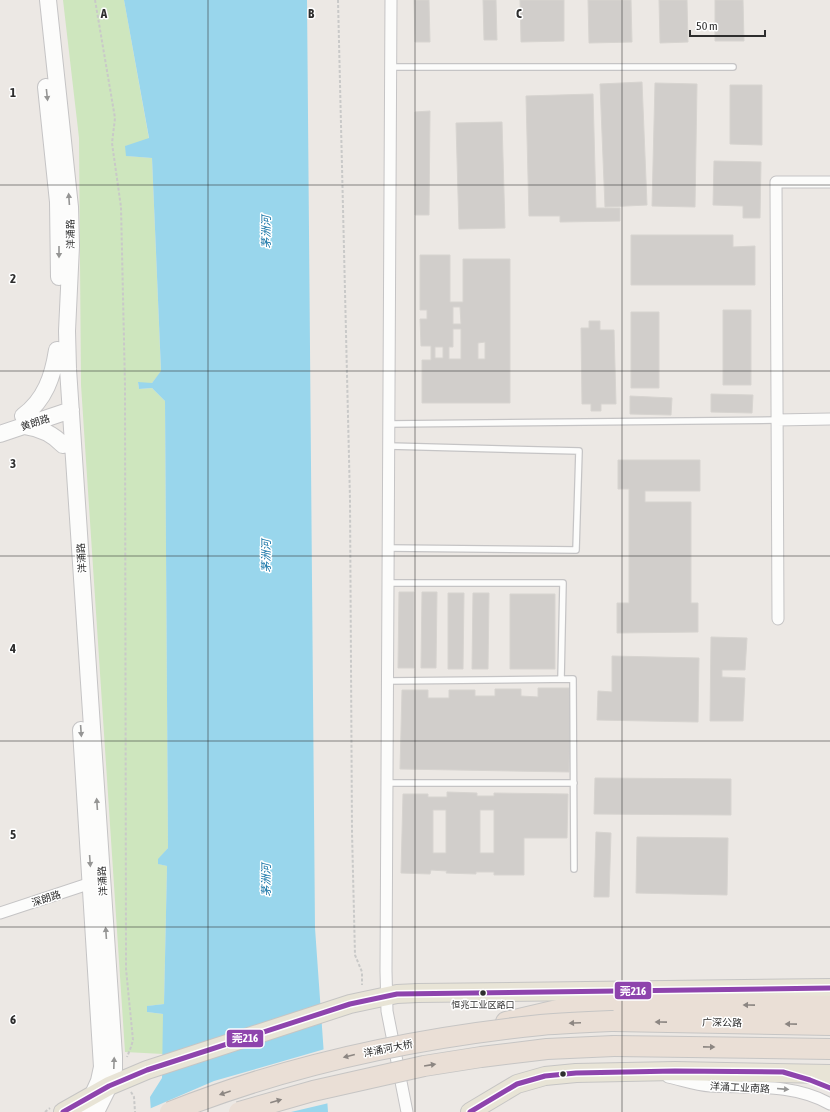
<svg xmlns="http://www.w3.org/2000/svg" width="830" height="1112" viewBox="0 0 830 1112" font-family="'Asap Condensed','Noto Sans SC',sans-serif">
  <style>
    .green { fill: #cee6be }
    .water { fill: #99d6ec }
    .pier { fill: #ece8e4 }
    .building { fill: #d1cecb; stroke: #d7d4d0; fill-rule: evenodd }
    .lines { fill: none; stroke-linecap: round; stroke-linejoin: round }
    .lane-casing { stroke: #c5c4c5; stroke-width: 8 }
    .street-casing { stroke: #c5c4c5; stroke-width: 13 }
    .secondary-casing { stroke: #c5c4c5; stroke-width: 18 }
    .primary-casing { stroke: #c6c5c4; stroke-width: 20 }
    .highway-casing { stroke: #c6c5c4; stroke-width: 22 }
    .path { stroke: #c9c9c8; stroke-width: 2; stroke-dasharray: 3 2; stroke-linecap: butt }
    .lane { stroke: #fcfcfb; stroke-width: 5.5 }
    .street { stroke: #fcfcfb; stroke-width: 11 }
    .secondary { stroke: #fcfcfb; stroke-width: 16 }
    .primary { stroke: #e8e4d6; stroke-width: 18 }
    .highway { stroke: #eadfd6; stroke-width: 20 }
    .highway-bridge-casing { stroke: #c6c5c4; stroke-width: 22; stroke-linecap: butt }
    .highway-bridge { stroke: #eadfd6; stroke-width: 20 }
    .bus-1-casing { stroke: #fff; stroke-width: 8 }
    .bus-1 { stroke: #8e44ad; stroke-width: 5 }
    .oneway { fill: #959594 }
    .oneway2 { fill: #8c8682 }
    .grid { fill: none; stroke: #2e2e2e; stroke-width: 1; stroke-opacity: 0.55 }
    .bus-dot { fill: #2e2e2e; stroke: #fff; stroke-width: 1.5 }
    .labels { text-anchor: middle; stroke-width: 3; stroke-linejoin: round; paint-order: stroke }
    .bus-label { font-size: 9px; fill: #2e2e2e; stroke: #fff }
    .street-label { font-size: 10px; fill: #2e2e2e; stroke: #fff }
    .water-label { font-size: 11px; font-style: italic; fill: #0d6fa3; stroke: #fff }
    .grid-label { font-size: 13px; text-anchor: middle; font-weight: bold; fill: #2e2e2e; stroke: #fff; stroke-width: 3; stroke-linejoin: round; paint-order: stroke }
    .line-badge { stroke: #fff; stroke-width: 1.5 }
    .badge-label { font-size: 11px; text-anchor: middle; font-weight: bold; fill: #fff }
  </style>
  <rect width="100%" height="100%" fill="#ece8e4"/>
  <path class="green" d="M63,0H124L149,139L126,146L127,156L152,158L161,372L152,383H138L139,389L152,388L165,401L168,848L159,859V864L167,866L164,1004L148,1006L147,1012L163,1014V1054L125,1052L81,385L79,138Z"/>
  <path class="water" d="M124,0H307L315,928L328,1112H151L150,1097L162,1078L163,1014L147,1012V1006L164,1004L167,866L158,864V859L168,848L165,401L152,388L139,389L138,382L152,383L161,371L152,158L126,156L125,146L149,138Z"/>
  <path class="pier" d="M325,1049L329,1103L291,1112H149V1109L214,1081Z"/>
  <path class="building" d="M414,0H429L430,42H415Z
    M483,0H496L497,40H484Z
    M520,0H564V41L521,42Z
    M588,0H631L632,42L589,43Z
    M659,0H687L688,42L660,43Z
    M715,0H743L744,41H715Z
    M642,82L647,205L605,207L600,84Z
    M655,83L697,84L695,207L652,206Z
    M730,85H762V145L730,144Z
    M593,94L596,208H620V221L560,222V216H529L526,96Z
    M430,111L429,215H415V112Z
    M502,122L505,228L459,229L456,123Z
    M714,161L761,162L760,218H743V206L713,205Z
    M631,235H733V247L755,246V285H631Z
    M420,255H450V302H463V259H510V403H422V360H431V346H421L420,319H427V310H420ZM453,307H460L461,324H453ZM453,329H461V359H449V347H453ZM485,342V359H478V343ZM435,347H443V358H435Z
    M723,310H751V385H723Z
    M631,312H659V388H631Z
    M589,321H600V330H614L616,404H601V411H591V404H582L581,328H589Z
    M711,394L753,395L752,413L711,412Z
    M630,396L672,398L671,415L630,414Z
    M618,460H700V491H645V502H691V603H698V632L617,633V603H629V489H618Z
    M399,592H414V668H398Z
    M422,592H437L436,668H421Z
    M448,593H464L463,669H448Z
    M473,593H489L488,669H472Z
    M510,594H555V669H510Z
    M711,637L747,638L745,670H722V677L745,678L743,721H710Z
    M612,656L699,658L698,722L597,720L598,691L612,692Z
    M538,688H571L569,772L400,769L402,690H428V698H449V690H475V696H495V689H521V696L538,697Z
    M595,778L731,779V815L594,814Z
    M447,792L477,793V796H494V793L568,794L567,838H524V875H494V872H476V874L446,873L447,871L431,870L430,874L401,873L403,794H428V797H447ZM433,810H446V853H433ZM480,810H494V853H480Z
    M596,832L611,833L609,897H594Z
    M637,837L728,838L727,895L636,893Z"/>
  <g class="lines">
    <defs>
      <path id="lane" d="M391,67H733
        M389,424L777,420
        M388,548L576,550L579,451L389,446
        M388,583H563L561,679
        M387,681L573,679L574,869
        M387,783H574"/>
      <path id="street" d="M391,0L386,971L387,1011L407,1112
        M777,420L830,419
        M778,619L776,182H830
        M0,913L91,883
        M668,1077C682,1080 696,1085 710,1086C751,1088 793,1083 830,1104"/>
      <path id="secondary" d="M48,0L70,207L71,246L67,331L68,369L114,1056V1069L111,1082L96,1112
        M46,87L58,202L59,277
        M23,416C45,400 53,376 57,350
        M25,426C39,428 53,434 63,445
        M0,434L71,410
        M81,730L102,1067L99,1081L85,1112"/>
      <path id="primary" d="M63,1112L109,1086L147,1070L350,1004L397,994L418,993L830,988
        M470,1112L517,1084L545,1076L576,1073L675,1071L830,1074"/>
      <path id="highway" d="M614,1021L830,1025
        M506,1022L566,1008L618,1003L830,1006
        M614,1046L830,1049"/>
    </defs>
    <use href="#lane" class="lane-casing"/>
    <use href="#street" class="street-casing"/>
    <use href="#secondary" class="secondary-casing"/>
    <use href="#primary" class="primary-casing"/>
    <use href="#highway" class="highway-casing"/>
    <path class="path" d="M95,0L115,118L112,143L121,207L125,385L126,969L133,1040L131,1047L127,1057
      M338,0L350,499L352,832L355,955L362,972V985
      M131,1092L134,1097L135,1112
      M45,1112L50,1108"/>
    <use href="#lane" class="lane"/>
    <use href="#street" class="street"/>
    <use href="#secondary" class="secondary"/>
    <use href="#primary" class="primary"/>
    <use href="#highway" class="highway"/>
    <defs>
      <path id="highway-bridge" d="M170,1112C288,1065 414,1038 541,1025C565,1023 590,1022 614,1021
        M239,1112L313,1091L424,1066L481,1057L547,1049L614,1046"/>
    </defs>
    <use href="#highway-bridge" class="highway-bridge-casing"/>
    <use href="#highway-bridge" class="highway-bridge"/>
    <defs>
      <path id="bus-1" d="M63,1112L109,1086L147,1070L350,1004L397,994L830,988
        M470,1112L517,1084L545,1076L576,1073L675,1071L783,1072L810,1080L830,1088"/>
    </defs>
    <use href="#bus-1" class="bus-1-casing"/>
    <use href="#bus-1" class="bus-1"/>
  </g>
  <defs><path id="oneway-solid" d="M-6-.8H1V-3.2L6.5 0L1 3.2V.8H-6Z"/></defs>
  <g class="oneway">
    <use href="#oneway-solid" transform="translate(47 95) rotate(84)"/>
    <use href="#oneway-solid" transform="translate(69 199) rotate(-94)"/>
    <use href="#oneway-solid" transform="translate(59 252) rotate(90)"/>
    <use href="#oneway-solid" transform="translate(81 731) rotate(86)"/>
    <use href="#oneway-solid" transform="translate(97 804) rotate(-94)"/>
    <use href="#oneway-solid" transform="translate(90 861) rotate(86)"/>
    <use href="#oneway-solid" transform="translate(106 933) rotate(-94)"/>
    <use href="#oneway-solid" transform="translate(114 1063) rotate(-88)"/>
    <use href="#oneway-solid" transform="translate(783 1089) rotate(5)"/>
  </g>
  <g class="oneway2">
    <use href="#oneway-solid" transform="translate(749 1005) rotate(-179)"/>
    <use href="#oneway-solid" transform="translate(661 1022) rotate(-179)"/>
    <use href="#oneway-solid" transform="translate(575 1023) rotate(177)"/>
    <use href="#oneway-solid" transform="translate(791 1024) rotate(-179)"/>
    <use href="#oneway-solid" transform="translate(709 1047) rotate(1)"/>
    <use href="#oneway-solid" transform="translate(349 1056) rotate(166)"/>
    <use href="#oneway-solid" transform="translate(430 1065) rotate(-9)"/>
    <use href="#oneway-solid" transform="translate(225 1093) rotate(161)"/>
    <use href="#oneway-solid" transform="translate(276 1101) rotate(-16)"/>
  </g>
  <path class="grid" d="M208,0V1112M415,0V1112M622,0V1112M0,185H830M0,371H830M0,556H830M0,741H830M0,927H830"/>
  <g class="bus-dot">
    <circle cx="483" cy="993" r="3.5"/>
    <circle cx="563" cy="1074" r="3.5"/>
  </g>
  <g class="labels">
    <g class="bus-label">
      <text x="483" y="1008">恒兆工业区路口</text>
    </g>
    <g class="street-label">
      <text transform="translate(70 234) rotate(-91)" y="4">洋涌路</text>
      <text transform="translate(35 422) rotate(-18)" y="4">黄朗路</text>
      <text transform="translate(81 558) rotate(-94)" y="4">洋涌路</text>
      <text transform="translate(102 881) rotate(-94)" y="4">洋涌路</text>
      <text transform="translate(46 898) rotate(-18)" y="4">深朗路</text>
      <text transform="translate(722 1022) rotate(1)" y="4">广深公路</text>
      <text transform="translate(388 1048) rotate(-11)" y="4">洋涌河大桥</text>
      <text transform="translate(740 1087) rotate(3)" y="4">洋涌工业南路</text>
    </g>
    <g class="water-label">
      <text transform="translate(266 232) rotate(-90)" y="4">茅洲河</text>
      <text transform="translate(266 556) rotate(-90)" y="4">茅洲河</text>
      <text transform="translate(266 880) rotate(-90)" y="4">茅洲河</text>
    </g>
  </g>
  <g class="grid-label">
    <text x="104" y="18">A</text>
    <text x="311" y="18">B</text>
    <text x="519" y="18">C</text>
    <text x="13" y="97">1</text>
    <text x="13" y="283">2</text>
    <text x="13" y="468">3</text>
    <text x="13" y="653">4</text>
    <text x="13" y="839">5</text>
    <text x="13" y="1024">6</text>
  </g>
  <g class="line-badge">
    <rect x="614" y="981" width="38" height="19" rx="4" fill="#8e44ad"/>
    <rect x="226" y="1029" width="38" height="19" rx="4" fill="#8e44ad"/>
  </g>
  <g class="badge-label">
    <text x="633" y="995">莞216</text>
    <text x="245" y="1042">莞216</text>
  </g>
  <path d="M690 30v6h75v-6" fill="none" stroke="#2e2e2e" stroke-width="2"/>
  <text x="696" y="30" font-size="12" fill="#2e2e2e" stroke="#ffffff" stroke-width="3" paint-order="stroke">50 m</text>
</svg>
